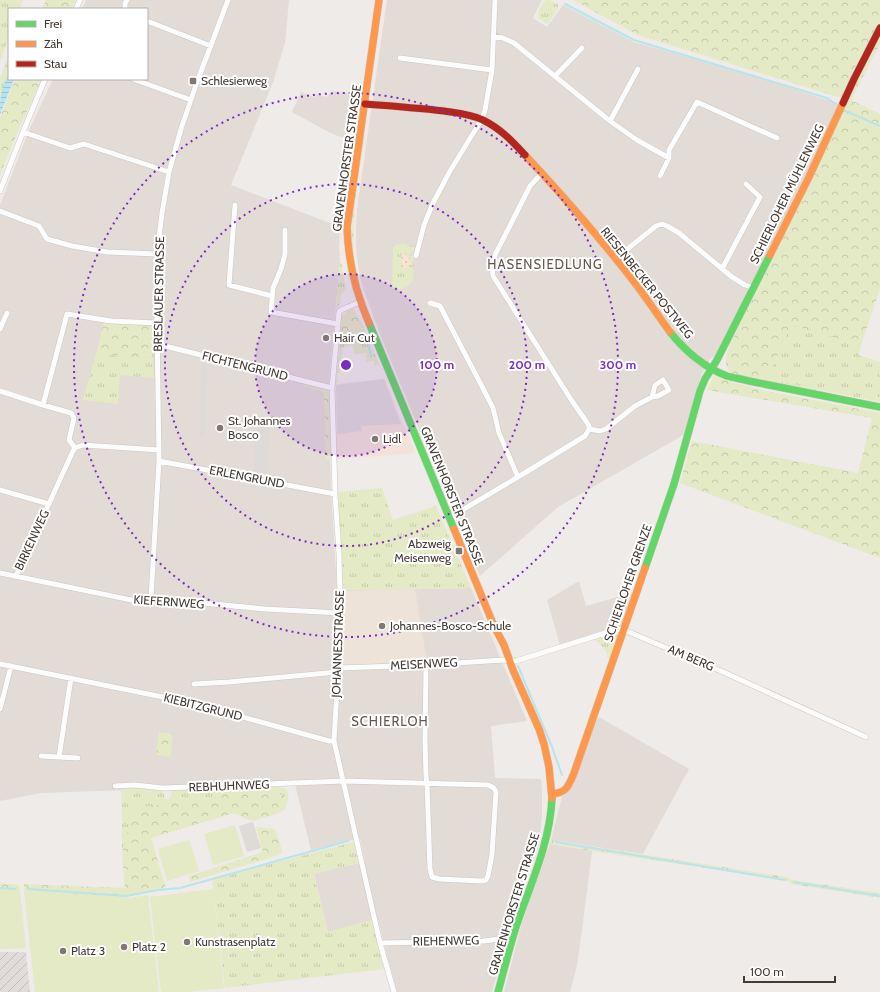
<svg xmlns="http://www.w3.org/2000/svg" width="880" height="992" viewBox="0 0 880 992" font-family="Cabin,sans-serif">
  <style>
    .residential { fill: #e3dbd5 }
    .commercial { fill: #f2e2da }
    .industrial { fill: url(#industrial-furrows) }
    .education { fill: #ede3d9 }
    .grass { fill: url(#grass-tufts) }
    .forest { fill: url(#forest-crowns) }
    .sand { fill: url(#sand-dots) }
    .pitch { fill: #e4e9c6 }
    .parking { fill: #dedad8 }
    .water { fill: url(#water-rules) }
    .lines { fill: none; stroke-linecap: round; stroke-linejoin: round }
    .stream { stroke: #b6e5ef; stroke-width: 2 }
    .street-casing { stroke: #cbc7c4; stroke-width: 6 }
    .fast-casing { stroke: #cfc7c0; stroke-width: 8 }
    .slow-casing { stroke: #cfc7c0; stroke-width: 8 }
    .jam-casing { stroke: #cfc7c0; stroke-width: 8 }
    .street { stroke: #fcfcfc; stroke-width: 5 }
    .fast { stroke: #63d668; stroke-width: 7 }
    .slow { stroke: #ff974d; stroke-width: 7 }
    .jam { stroke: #b3261e; stroke-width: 7 }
    .ring { fill: none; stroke: #7b2cbf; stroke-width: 2; stroke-dasharray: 2 4 }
    .poi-dot { fill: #807873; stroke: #fff; stroke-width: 1.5 }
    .labels { text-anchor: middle; stroke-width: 4; stroke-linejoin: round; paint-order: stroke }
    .poi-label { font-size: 12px; fill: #453a34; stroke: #fff; text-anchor: start }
    .street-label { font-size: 12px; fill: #453a34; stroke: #fff }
    .neighbourhood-label { font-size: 13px; letter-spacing: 1px; fill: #68554b; stroke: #fff }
    .centre { fill: #7b2cbf; stroke: #fff; stroke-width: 2 }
    .ring-label { font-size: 12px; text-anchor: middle; font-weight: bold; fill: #7b2cbf; stroke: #fff; stroke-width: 4; stroke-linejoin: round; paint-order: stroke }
  </style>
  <defs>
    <pattern id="industrial-furrows" width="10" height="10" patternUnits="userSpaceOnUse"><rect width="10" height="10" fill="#e1dcd9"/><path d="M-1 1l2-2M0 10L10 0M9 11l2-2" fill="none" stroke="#c2bebb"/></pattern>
    <pattern id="grass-tufts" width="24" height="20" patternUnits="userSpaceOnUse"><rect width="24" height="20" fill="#e4e9c6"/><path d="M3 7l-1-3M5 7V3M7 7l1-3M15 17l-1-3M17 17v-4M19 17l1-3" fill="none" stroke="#c5c9ab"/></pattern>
    <pattern id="forest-crowns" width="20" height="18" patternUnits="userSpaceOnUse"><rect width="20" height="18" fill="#e4e9c6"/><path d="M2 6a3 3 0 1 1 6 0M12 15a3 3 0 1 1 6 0" fill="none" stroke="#c5c9ab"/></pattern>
    <pattern id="sand-dots" width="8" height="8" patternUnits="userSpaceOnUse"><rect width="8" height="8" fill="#f4e4d1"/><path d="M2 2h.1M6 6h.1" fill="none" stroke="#d3c4b4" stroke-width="1.8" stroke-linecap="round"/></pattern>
    <pattern id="water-rules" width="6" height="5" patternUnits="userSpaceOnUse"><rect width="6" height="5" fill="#b6e5ef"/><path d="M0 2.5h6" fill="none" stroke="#9ec5ce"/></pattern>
  </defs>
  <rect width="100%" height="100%" fill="#eeebe8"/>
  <path class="residential" d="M86,0H289L285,43L273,82L231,185L340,227L339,249L340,260L328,394L331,490L337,590L471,588L527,721L491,726L495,778L541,779L542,793V816L539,845L518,902L505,942L492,992H397L385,948L378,919L328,932L314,873L365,862L360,838L311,850L295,784L41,793L0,801V205L29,130L53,79H147V9H82Z
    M387,0H542L533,18L547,27L563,5L634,42L721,66L837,103L838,107L802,186L715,357L710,359L702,373L685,434L558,507L480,576L384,344L363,288L359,272L356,249V227L357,209Z
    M334,91L356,95L349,139L335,135L323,129L292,112L301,92L314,97L316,94L326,97Z
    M579,581L586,606L635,592L624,621L621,625L617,628L560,645L547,600Z
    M599,717L689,769L643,854L551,840L562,797L567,793L572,785L596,721Z
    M550,844L592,851L582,930L577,965L570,992H504L522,923Z"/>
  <path class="commercial" d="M385,379L403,425L407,431L415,453L337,459L335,384Z"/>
  <path class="industrial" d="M0,952H26L30,992H0Z"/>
  <path class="education" d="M415,589L427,662L346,666L342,661L344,591Z"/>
  <path class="grass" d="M0,0H23L20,9H9V37L0,61Z
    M545,0H549L558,4V8L548,24L538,18L539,10Z
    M9,55V74L6,79L0,96V78Z
    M364,136H365C359,175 351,215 354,254L353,255C348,237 352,216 355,197C357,177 360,156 364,136Z
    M397,244H407V246H414L416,248V251H412L410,254H408L406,253L404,254L406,255L410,256V257L412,256V255L413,253L415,254L412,264L414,265C413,270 414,276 412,281C409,289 399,290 392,289L393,247Z
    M340,262L342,265L343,275L346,289L341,295L340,304L338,306L335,316Z
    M791,324L861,345L859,355L880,362V402L766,379Z
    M364,327L383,375L378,364L374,366V361L366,362V353L354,354L353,346L343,347L339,373H338V383H336L340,336Z
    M96,354L153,358L154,378L120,375L118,404L83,400Z
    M382,488L393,520L436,506L471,588L344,590L338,492Z
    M614,633L618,635V637L608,666V659L606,651L598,642L595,640L589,641Z
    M275,786L286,789C288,792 289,794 288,798C287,809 284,811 274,815L283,809L227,792L213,801L201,800L127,836L122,854V806L121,791L122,787L136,788L163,791L165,799H170L172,791L177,790L258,787Z
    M354,842L358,863L314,874L328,932L371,920L384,969L225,988L212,879Z"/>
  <path class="forest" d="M46,0H76L72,9H42Z
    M573,0H880V22L843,96L838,97L638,35Z
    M880,32V44L851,100L880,114V289L861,345L791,325L767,379L816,389L815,391L733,374C721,367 727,355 730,344L808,187L843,111L847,100Z
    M15,79H42L18,131L0,175V118Z
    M352,309H354L364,327L340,336C340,322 337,316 352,309Z
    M104,322L153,327V358L96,354Z
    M714,376L731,382L761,390L880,413V558L680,483L692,441L858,473L872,418L707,390Z
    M304,384L325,389L330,392L331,460L326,459L324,395L322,391L304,386Z
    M159,732L173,734L170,757L156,755Z
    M227,792L274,793L283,795L284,801L283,809L274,815L252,821L234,813L151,838L166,888L125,897L24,892V884L125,888L122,854L127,836L132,808L201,800L213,801Z
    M256,827L275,829L282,851L279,855L190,882L189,876L263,852Z
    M551,840L787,877L792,880L880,893V898L792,884L785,880L592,851L550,844Z
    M0,883L19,885L20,893L0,892Z"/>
  <path class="sand" d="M403,252L406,255L410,256V262L412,264L409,267L404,270L401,268L402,260L401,254L402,252Z"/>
  <path class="pitch" d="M235,825L244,856L213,865L204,834Z
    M189,840L199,871L167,881L158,849Z
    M213,889L224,988L188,992H161L150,897Z
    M0,892L20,893L26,948L0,949Z
    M24,892L125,897L129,898L148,895L159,992H35Z"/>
  <path class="parking" d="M201,361L207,362L205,437H200Z
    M384,379L401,424L362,426V431L337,434L336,385Z
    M254,424L269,425L268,474L254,472Z
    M253,822L261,848L247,852L239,826Z"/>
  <path class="water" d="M9,74V79H14L0,115C0,100 0,87 9,74Z"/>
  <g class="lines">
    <path class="stream" d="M565,4L634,40L827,98L836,104
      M846,111L880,126
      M350,342L367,340L370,351L371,357
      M518,666L552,747L562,775
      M556,842L785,880
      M794,882L880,896
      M0,888L15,889
      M28,889L126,896L158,890L180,888L348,841"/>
    <defs>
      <path id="street" d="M76,9L80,0
        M125,9V4L127,0
        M147,21L211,46
        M493,36L503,38L514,43L610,121L637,140L669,158L660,176
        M400,58L492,70
        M555,76L582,48
        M133,79L191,100
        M610,121L638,69
        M23,132L70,148L84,144L169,172
        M669,158V150L697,102L777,138
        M0,191L23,132L45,79
        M235,205L229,285L272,296
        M0,211L39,226L47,239L72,246L107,252L157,254
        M285,230V254L281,269L273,288L271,312L338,324
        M416,256L424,225L433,203L450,171L482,119L485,110L492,70L495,0
        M615,259L656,226L662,224L667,226L679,233L732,277L745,285L754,288
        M722,269L760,197L746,184
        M360,302L341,310L339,312L332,388L335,494L339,554L340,595L338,672L334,741L380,943L394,992
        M430,303L440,306L488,398L493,408L499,433L518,477
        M0,329L7,313
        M157,344L332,388
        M0,391L43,405L67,314L111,321L157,323
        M43,405L71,413L74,418L69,440L75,448
        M589,429L600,431L606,429L635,406L652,397L658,396L669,390L663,380L655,385L652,397
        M159,461L335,494
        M0,490L49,504
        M449,518L518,477L585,436L589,429V426L586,421L572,401L493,276C492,268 492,263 495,255L530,186L542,173
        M0,573L146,603L151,598L265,609L340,613
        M16,576L73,451L75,448L83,445L159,450
        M151,598L159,461L157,323V254L162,213L169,172L181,129L197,82L228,0
        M0,664L192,703L329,741H334
        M338,668L426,665L503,660L516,661L618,629L624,630L721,671L866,737
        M194,684L229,682L338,672
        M0,709L11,666
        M41,756L59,757L71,678
        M59,757L78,758
        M115,786L135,785L163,788L344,781L488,785L494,788L496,792L492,854L488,876L486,880L482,881L439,879L432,877L430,869L427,783L426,776L425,739L426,665
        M380,943L484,941L507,938L513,939"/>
      <path id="fast" d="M369,323L454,529
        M670,332C684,350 705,368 727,376C734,378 742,379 749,381L880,407
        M645,568L674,484L700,391L705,379L717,360L770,255
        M498,992C504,970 509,949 516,927C530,885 550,844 552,798"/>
      <path id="slow" d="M525,155C564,197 603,241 638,287C649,302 659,317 670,332
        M770,255L809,177L843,103
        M369,323C355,291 348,262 347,227L379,0
        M454,529L494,626L504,645L513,670L539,729L544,744L549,767L552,798
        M552,794C567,793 569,785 574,773L645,568"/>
      <path id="jam" d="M843,103L854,79L880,28
        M365,104C392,106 418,108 444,111C457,113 471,114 483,120C501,129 512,141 525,155"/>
    </defs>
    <use href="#street" class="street-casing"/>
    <use href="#fast" class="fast-casing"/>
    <use href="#slow" class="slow-casing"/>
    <use href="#jam" class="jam-casing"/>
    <use href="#street" class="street"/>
    <use href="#fast" class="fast"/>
    <use href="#slow" class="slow"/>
    <use href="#jam" class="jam"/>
  </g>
  <circle cx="346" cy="365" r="91" fill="#7b2cbf" fill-opacity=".12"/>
  <g class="ring">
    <circle cx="346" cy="365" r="91"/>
    <circle cx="346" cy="365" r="181"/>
    <circle cx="346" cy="365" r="272"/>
  </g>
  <g class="poi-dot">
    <rect x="189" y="77" width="8" height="8" rx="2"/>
    <circle cx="326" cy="338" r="4"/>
    <circle cx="220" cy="428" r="4"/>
    <circle cx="375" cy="439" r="4"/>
    <rect x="455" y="547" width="8" height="8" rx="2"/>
    <circle cx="382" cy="626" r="4"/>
    <circle cx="187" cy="942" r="4"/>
    <circle cx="124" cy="947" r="4"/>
    <circle cx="63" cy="951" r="4"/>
  </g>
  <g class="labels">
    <g class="poi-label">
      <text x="201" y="85">Schlesierweg</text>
      <text x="334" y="342">Hair Cut</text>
      <text x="228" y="425">St. Johannes<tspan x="228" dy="14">Bosco</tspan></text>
      <text x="383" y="443">Lidl</text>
      <text x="451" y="548" text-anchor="end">Abzweig<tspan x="451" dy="14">Meisenweg</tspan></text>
      <text x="390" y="630">Johannes-Bosco-Schule</text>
      <text x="195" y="946">Kunstrasenplatz</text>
      <text x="132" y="951">Platz 2</text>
      <text x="71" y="955">Platz 3</text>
    </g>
    <g class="street-label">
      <text transform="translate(347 158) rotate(-82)" y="4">GRAVENHORSTER STRASSE</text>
      <text transform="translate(787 194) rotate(-64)" y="4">SCHIERLOHER MÜHLENWEG</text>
      <text transform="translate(647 283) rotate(51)" y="4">RIESENBECKER POSTWEG</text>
      <text transform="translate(159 294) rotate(-89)" y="4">BRESLAUER STRASSE</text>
      <text transform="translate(245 366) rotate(14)" y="4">FICHTENGRUND</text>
      <text transform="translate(247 477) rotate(11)" y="4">ERLENGRUND</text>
      <text transform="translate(452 496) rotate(68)" y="4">GRAVENHORSTER STRASSE</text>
      <text transform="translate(32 540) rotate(-65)" y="4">BIRKENWEG</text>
      <text transform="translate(628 583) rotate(-71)" y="4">SCHIERLOHER GRENZE</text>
      <text transform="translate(169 602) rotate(4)" y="4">KIEFERNWEG</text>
      <text transform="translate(338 644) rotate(-88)" y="4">JOHANNESSTRASSE</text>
      <text transform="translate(691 658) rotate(23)" y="4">AM BERG</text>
      <text transform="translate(424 664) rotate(-3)" y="4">MEISENWEG</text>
      <text transform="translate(203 707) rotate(14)" y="4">KIEBITZGRUND</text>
      <text transform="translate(229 786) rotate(-2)" y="4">REBHUHNWEG</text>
      <text transform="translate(514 904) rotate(-73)" y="4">GRAVENHORSTER STRASSE</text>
      <text transform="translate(446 941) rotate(-1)" y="4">RIEHENWEG</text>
    </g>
    <g class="neighbourhood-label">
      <text x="545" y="269">HASENSIEDLUNG</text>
      <text x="390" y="726">SCHIERLOH</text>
    </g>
  </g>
  <circle cx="346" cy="365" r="6" class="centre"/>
  <g class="ring-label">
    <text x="437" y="369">100 m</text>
    <text x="527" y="369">200 m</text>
    <text x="618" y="369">300 m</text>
  </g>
  <rect x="8" y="8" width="140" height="72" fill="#ffffff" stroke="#b5b0ae"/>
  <rect x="16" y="21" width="20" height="6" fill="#63d668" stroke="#b5b0ae"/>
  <text x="44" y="28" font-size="12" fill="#453a34">Frei</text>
  <rect x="16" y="41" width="20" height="6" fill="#ff974d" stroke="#b5b0ae"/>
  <text x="44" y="48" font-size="12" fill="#453a34">Zäh</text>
  <rect x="16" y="61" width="20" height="6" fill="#b3261e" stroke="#b5b0ae"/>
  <text x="44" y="68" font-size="12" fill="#453a34">Stau</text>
  <path d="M744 976v6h91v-6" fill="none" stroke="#453a34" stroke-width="2"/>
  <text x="750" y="976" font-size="12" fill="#453a34" stroke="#ffffff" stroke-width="3" paint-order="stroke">100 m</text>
</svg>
